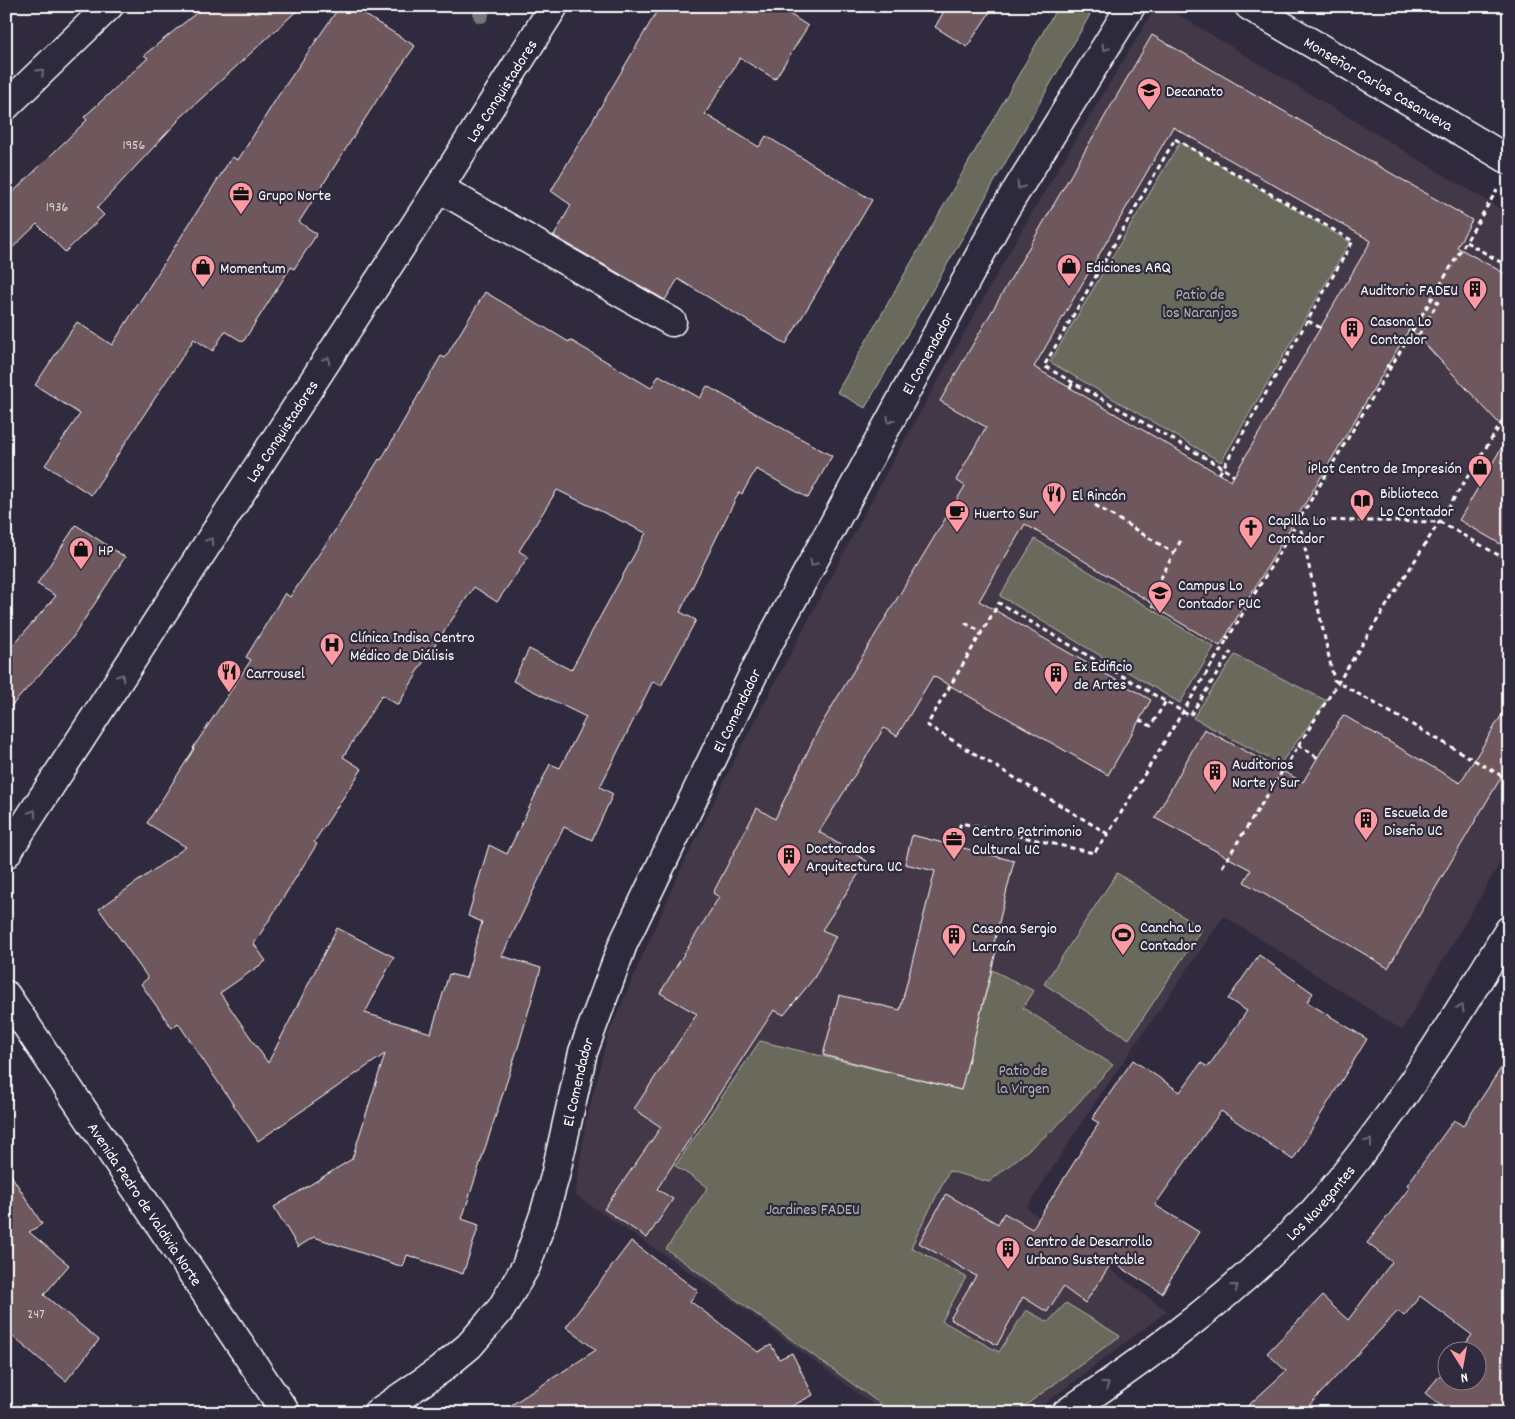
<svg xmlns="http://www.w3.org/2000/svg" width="1515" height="1419" viewBox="0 0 1515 1419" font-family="Dekko,sans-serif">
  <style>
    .built { fill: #423847 }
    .green { fill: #696a5b; stroke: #b4b4ad }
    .building { fill: #6e585d; stroke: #fff; fill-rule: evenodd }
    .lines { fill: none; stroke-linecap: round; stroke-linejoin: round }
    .minor-casing { stroke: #fff; stroke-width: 31 }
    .major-casing { stroke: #fff; stroke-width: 31 }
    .path { stroke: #fff; stroke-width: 3; stroke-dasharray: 5 4; stroke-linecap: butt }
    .minor { stroke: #2f2a3d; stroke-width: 28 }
    .major { stroke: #2f2a3d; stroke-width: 28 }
    .tree { fill: #78767b }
    .oneway { stroke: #6d6a77 }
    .labels { text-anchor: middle; stroke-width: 4.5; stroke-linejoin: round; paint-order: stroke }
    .number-label { font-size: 14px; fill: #dbd5d6 }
    .street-label { font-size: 16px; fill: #fff; stroke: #2f2a3d }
    .poi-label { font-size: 16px; fill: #fff; stroke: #2f2a3d; text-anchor: start }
    .park-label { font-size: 16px; fill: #b4b4ad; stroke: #2f2a3d }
  </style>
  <rect width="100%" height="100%" fill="#2f2a3d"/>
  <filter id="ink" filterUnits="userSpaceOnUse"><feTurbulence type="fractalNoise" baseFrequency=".02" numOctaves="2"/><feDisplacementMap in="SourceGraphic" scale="10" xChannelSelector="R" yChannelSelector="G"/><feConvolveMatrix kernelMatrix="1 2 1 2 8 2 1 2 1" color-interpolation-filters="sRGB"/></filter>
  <g filter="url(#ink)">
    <path class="built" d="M1156,6H1164L1509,214V848L1402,1030L1224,916L1086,1116L1027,1208L1167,1311L1066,1388L1031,1413H884L740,1306L575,1195L585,1126L608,1035L679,873L740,749L883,479L1025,224Z"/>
    <path class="green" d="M1058,6H1095L865,408L837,392Z
      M1180,142L1350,242L1221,462L1050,362Z
      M1035,539L1214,647L1180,703L1000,596Z
      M1235,655L1327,701L1280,764L1193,718Z
      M1117,873L1202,929L1129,1039L1044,984Z
      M992,970L1034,991L1023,1008L1113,1065L1055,1128L989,1182L949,1171L911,1247L966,1277L942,1321L999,1352L1026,1310L1048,1322L1066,1303L1120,1336L1015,1413H893L666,1249L708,1187L675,1166L760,1041L961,1090Z"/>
    <path class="building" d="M205,6H302L177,121H178L97,208L104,215L65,252L37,224L6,254V199L87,120L84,117L148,58L144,55Z
      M340,6H351L415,46L377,100L299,222L317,234L294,269L291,267L243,342L225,331L213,351L194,339L91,495L45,465L80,414L35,385L77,322L112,345L232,157L238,160L278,96Z
      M660,6H777L808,26L775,79L740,58L705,114L759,147L766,136L872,200L786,344L678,279L665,300L554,236L571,205L551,191Z
      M947,6H994L967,47L935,27Z
      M1152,35L1472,220L1457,247L1509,276V434L1410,328L1220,646L1152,606L1153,604L1025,524L979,601L1151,700L1108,775L933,676L897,736L884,728L819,832L867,861L822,930L836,936L814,978L784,1015L774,1010L657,1189L673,1199L647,1238L604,1209L661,1127L634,1109L697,1014L660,993L719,897L713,893L757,808L775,819L819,728L965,486L956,480L986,427L940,401ZM1173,127L1371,241L1231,481L1034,367Z
      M485,292L569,342L570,340L651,388L659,375L700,398L707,386L832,456L808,498L756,469L742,494L739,492L680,612L696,620L661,686L653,681L600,787L613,794L592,840L564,827L502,956L541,968L519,1044L462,1219L479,1225L463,1274L407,1255L403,1267L314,1237L298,1247L274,1207L352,1159L385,1054L258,1141L178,1023L172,1028L141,984L148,978L99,909L186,847L147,823L194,749L193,748L251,660L246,657L285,593L290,597L340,523L379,459L381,460L441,356L445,358ZM557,490L646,533L571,670L529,649L513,681L586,717L560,768L550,764L507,854L489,845L468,916L482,922L466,978L449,974L431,1033L365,1013L394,957L337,928L268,1063L220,993L266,961L254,944L317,844L314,842L362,769L343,757L382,695L398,705L417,674L416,673L474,587L497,602L528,557L519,551Z
      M1509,435V549L1459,520Z
      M76,525L125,557L73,637L6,712V653L56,596L37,584Z
      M1509,703V764L1388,968L1244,882L1251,870L1155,818L1204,729L1303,782L1343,715L1460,783Z
      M912,835L1014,861L994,943L998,944L961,1090L823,1055L839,995L900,1010L935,871L905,864Z
      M1259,955L1313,993L1307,1002L1367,1039L1293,1160L1221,1111L1155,1205L1199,1232L1162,1293L1112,1262L1085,1303L1063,1287L1047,1312L1023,1297L997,1345L950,1319L976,1276L919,1243L946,1194L998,1224L1004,1213L1032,1229L1099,1123L1092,1119L1133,1060L1180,1092L1201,1063L1208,1067L1247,1011L1228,999Z
      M1509,1056V1413H1450L1425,1393L1448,1366V1382H1478V1352H1459L1472,1335L1420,1296L1404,1316L1398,1311L1302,1413H1240L1286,1371L1267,1353L1322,1296L1348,1320L1392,1262L1367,1243L1410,1187L1407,1185L1454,1120L1463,1126Z
      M6,1167L42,1224L29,1232L69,1265L44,1295L99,1340L66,1381L6,1331Z
      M631,1241L698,1291L690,1301L758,1352L771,1345L779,1359L792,1353L813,1395L779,1413H499L596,1350L566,1327Z"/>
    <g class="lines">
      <defs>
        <g id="minor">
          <path id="s1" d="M1249,6L1509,160"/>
          <path d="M6,106L109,6"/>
          <path d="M439,188L672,322"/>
          <path id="s2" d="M6,995L286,1413"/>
          <path id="s3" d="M377,1413L440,1370L469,1346L501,1309L526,1266L544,1215L555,1176L583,1052L623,944L764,652L1005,209L1131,6"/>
          <path id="s4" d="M1066,1413C1142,1361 1217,1307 1283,1242C1293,1231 1305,1221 1315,1210C1390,1124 1450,1027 1509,930"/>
        </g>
        <g id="major">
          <path id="s5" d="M6,854L439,188L554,6"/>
        </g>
      </defs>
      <use href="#minor" class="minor-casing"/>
      <use href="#major" class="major-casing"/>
      <path class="path" d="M1175,139L1353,241L1223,468L1044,366Z
        M1466,242L1509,267
        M1093,267L1099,271
        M1308,321L1321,328
        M1414,343L1438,302L1431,298
        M1386,365L1391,368
        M1070,388L1073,382
        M1219,474L1223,468L1234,476
        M1095,505L1174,553L1153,593L1158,596
        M1296,518L1299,520L1440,522L1509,561
        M1299,521L1334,680L1509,780
        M1174,553L1181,540
        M965,623L982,632
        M1226,636L1228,638L1497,190
        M1139,720L1151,726L1166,701
        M1298,745L1318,758
        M1108,834L927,725L999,603L1190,716L1231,652
        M952,845L961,823L1094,853L1108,834L1228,638
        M1222,867L1509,411"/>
      <use href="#minor" class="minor"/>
      <use href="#major" class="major"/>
    </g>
    <circle class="tree" cx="481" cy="15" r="8"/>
    <defs><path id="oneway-chevron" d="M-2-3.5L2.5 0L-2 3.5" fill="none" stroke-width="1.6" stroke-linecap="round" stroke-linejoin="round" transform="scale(1.25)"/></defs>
    <g class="oneway">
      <use href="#oneway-chevron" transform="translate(1105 48) rotate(122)"/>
      <use href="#oneway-chevron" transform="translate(41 72) rotate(-44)"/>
      <use href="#oneway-chevron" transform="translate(1020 186) rotate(122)"/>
      <use href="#oneway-chevron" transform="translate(327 360) rotate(-57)"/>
      <use href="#oneway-chevron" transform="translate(890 420) rotate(119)"/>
      <use href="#oneway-chevron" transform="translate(210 541) rotate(-57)"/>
      <use href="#oneway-chevron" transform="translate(813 563) rotate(119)"/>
      <use href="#oneway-chevron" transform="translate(121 677) rotate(-57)"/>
      <use href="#oneway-chevron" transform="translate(33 813) rotate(-57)"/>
      <use href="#oneway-chevron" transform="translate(1461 1008) rotate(-59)"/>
      <use href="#oneway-chevron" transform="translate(1369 1142) rotate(-53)"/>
      <use href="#oneway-chevron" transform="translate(1235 1287) rotate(-41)"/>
      <use href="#oneway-chevron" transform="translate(1106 1385) rotate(-34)"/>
    </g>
  </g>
  <defs>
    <symbol id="university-pin" viewBox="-11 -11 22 30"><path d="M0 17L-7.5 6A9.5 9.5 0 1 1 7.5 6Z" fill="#ff9aa2" stroke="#2f2a3d"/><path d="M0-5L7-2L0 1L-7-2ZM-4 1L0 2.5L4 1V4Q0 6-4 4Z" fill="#111"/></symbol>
    <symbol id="office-pin" viewBox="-11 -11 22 30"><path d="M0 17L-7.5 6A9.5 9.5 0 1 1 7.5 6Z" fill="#ff9aa2" stroke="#2f2a3d"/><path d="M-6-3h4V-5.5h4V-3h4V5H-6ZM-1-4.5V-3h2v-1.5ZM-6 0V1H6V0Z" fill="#111"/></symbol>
    <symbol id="shop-pin" viewBox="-11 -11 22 30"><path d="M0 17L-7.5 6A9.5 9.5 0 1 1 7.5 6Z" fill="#ff9aa2" stroke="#2f2a3d"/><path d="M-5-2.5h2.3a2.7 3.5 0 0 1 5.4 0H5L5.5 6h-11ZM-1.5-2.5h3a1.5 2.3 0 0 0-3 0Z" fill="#111"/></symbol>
    <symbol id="building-pin" viewBox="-11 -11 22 30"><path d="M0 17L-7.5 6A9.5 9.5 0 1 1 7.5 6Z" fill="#ff9aa2" stroke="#2f2a3d"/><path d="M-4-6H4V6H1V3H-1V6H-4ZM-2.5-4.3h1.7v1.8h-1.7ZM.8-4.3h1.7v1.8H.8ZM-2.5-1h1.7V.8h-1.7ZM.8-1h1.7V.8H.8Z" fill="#111"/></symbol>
    <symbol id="restaurant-pin" viewBox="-11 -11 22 30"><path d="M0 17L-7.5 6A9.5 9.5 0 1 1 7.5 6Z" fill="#ff9aa2" stroke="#2f2a3d"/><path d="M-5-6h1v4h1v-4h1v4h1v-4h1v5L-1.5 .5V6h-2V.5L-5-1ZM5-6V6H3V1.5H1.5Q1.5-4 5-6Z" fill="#111"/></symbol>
    <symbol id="library-pin" viewBox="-11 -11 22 30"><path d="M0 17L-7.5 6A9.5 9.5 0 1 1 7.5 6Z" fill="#ff9aa2" stroke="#2f2a3d"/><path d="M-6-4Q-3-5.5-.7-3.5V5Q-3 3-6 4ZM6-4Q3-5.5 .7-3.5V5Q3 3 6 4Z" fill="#111"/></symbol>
    <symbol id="cafe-pin" viewBox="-11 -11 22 30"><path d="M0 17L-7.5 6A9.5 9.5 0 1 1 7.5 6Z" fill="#ff9aa2" stroke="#2f2a3d"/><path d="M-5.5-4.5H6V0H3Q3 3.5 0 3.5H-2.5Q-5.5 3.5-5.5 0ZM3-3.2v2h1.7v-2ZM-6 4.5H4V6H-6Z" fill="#111"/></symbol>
    <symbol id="church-pin" viewBox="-11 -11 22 30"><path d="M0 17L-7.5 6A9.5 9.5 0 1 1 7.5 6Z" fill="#ff9aa2" stroke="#2f2a3d"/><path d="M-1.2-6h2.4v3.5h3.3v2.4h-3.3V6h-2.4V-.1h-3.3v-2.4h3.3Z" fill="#111"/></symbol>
    <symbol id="hospital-pin" viewBox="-11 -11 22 30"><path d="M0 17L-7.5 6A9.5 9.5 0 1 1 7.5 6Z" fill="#ff9aa2" stroke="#2f2a3d"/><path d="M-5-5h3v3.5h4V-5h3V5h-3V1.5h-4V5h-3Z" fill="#111"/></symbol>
    <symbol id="stadium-pin" viewBox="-11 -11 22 30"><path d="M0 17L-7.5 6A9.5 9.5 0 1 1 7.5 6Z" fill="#ff9aa2" stroke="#2f2a3d"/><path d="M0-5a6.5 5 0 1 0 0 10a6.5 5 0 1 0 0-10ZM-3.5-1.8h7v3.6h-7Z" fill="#111"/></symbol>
  </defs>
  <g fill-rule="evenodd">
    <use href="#university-pin" x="1135" y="76" width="28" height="38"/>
    <use href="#office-pin" x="227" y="180" width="28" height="38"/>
    <use href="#shop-pin" x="1055" y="252" width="28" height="38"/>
    <use href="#shop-pin" x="189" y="253" width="28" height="38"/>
    <use href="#building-pin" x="1461" y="275" width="28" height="38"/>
    <use href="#building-pin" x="1338" y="315" width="28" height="38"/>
    <use href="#shop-pin" x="1466" y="453" width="28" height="38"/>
    <use href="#restaurant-pin" x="1040" y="480" width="28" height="38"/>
    <use href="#library-pin" x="1348" y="487" width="28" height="38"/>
    <use href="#cafe-pin" x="943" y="498" width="28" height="38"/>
    <use href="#church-pin" x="1237" y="514" width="28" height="38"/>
    <use href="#shop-pin" x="67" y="535" width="28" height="38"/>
    <use href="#university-pin" x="1146" y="579" width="28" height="38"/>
    <use href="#hospital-pin" x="318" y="631" width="28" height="38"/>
    <use href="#restaurant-pin" x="215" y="658" width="28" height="38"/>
    <use href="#building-pin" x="1042" y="660" width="28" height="38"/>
    <use href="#building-pin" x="1201" y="758" width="28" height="38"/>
    <use href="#building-pin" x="1352" y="806" width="28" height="38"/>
    <use href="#office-pin" x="940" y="825" width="28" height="38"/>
    <use href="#building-pin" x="775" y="842" width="28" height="38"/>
    <use href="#stadium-pin" x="1109" y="921" width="28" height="38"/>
    <use href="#building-pin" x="940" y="922" width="28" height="38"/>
    <use href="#building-pin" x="994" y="1235" width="28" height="38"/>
  </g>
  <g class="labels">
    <g class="number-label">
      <text x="134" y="149">1956</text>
      <text x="57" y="211">1936</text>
      <text x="36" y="1318">247</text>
    </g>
    <g class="street-label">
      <text dy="6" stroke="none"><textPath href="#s1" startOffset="151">Monseñor Carlos Casanueva</textPath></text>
      <text dy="6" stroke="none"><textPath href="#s5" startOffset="910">Los Conquistadores</textPath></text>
      <text dy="6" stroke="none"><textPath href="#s3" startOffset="1214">El Comendador</textPath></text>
      <text dy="6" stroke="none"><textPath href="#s5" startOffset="505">Los Conquistadores</textPath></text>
      <text dy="6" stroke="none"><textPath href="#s3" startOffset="809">El Comendador</textPath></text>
      <text dy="6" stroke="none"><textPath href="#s3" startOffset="404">El Comendador</textPath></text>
      <text dy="6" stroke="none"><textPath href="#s4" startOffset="331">Los Navegantes</textPath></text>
      <text dy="6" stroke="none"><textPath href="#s2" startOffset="251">Avenida Pedro de Valdivia Norte</textPath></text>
    </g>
    <g class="poi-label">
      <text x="1166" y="96">Decanato</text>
      <text x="258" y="200">Grupo Norte</text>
      <text x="1086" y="272">Ediciones ARQ</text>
      <text x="220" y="273">Momentum</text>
      <text x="1458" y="295" text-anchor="end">Auditorio FADEU</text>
      <text x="1370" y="326">Casona Lo<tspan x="1370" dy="18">Contador</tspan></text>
      <text x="1462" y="473" text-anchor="end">iPlot Centro de Impresión</text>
      <text x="1380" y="498">Biblioteca<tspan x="1380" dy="18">Lo Contador</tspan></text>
      <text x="1072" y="500">El Rincón</text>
      <text x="974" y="518">Huerto Sur</text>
      <text x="1268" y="525">Capilla Lo<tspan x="1268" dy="18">Contador</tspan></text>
      <text x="98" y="555">HP</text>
      <text x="1178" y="590">Campus Lo<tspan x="1178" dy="18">Contador PUC</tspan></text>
      <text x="350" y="642">Clínica Indisa Centro<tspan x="350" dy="18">Médico de Diálisis</tspan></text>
      <text x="1074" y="671">Ex Edificio<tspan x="1074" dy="18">de Artes</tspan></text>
      <text x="246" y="678">Carrousel</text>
      <text x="1232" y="769">Auditorios<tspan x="1232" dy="18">Norte y Sur</tspan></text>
      <text x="1384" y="817">Escuela de<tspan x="1384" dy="18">Diseño UC</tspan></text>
      <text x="972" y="836">Centro Patrimonio<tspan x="972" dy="18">Cultural UC</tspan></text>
      <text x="806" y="853">Doctorados<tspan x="806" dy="18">Arquitectura UC</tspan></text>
      <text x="1140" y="932">Cancha Lo<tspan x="1140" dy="18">Contador</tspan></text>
      <text x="972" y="933">Casona Sergio<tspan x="972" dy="18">Larraín</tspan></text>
      <text x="1026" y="1246">Centro de Desarrollo<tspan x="1026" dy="18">Urbano Sustentable</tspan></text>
    </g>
    <g class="park-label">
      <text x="1200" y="299">Patio de<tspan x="1200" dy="18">los Naranjos</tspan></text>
      <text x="1023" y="1075">Patio de<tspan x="1023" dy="18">la Virgen</tspan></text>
      <text x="813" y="1214">Jardines FADEU</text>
    </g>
  </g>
  <rect width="1515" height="1419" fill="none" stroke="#2f2a3d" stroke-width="25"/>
  <rect x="12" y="12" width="1490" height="1394" fill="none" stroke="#fff" stroke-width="2" filter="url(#ink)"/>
  <g transform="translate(1462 1366) rotate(169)"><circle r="24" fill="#2f2a3d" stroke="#827f8b"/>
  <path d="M0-4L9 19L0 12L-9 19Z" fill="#ff9aa2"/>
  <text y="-8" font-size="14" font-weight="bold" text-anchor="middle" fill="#ffffff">N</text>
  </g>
</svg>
